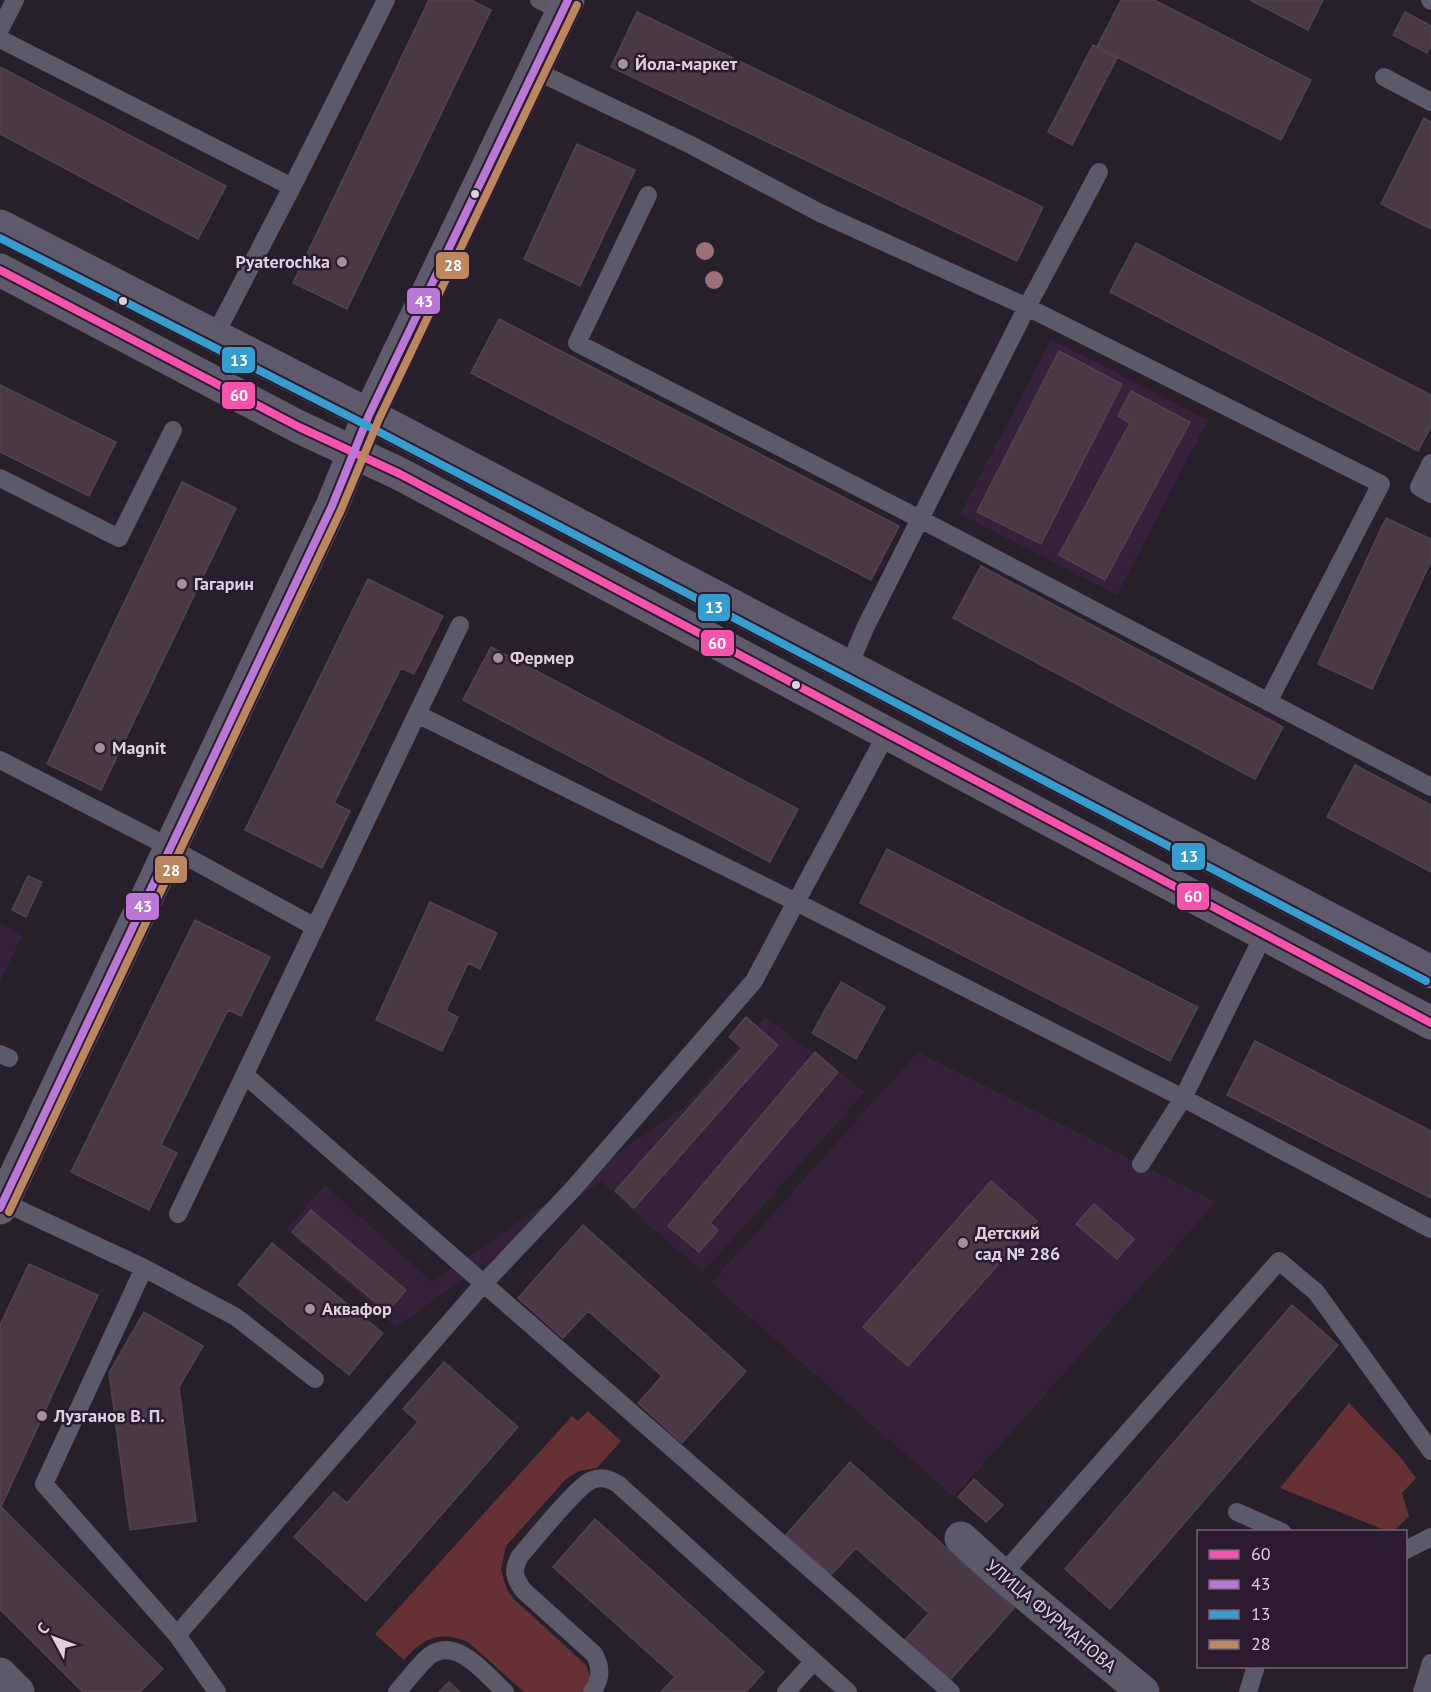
<svg xmlns="http://www.w3.org/2000/svg" width="1431" height="1692" viewBox="0 0 1431 1692" font-family="'PT Sans',sans-serif">
  <style>
    .built { fill: #332239 }
    .green { fill: #663135 }
    .building { fill: #493945; stroke: #4d444c; stroke-width: 1.5 }
    .lines { fill: none; stroke-linecap: round; stroke-linejoin: round }
    .lane { stroke: #5c5969; stroke-width: 18 }
    .street { stroke: #5c5969; stroke-width: 33 }
    .secondary { stroke: #5f5b6c; stroke-width: 33 }
    .primary { stroke: #5e596b; stroke-width: 33 }
    .bus-1-casing { stroke: #2a1b2e; stroke-width: 12 }
    .bus-2-casing { stroke: #2a1b2e; stroke-width: 12 }
    .bus-3-casing { stroke: #2a1b2e; stroke-width: 12 }
    .bus-4-casing { stroke: #2a1b2e; stroke-width: 12 }
    .bus-1 { stroke: #f653ac; stroke-width: 8 }
    .bus-2 { stroke: #ba77d6; stroke-width: 8 }
    .bus-3 { stroke: #379cce; stroke-width: 8 }
    .bus-4 { stroke: #bb8660; stroke-width: 8 }
    .tree { fill: #9b7076 }
    .poi-dot { fill: #9d93a0; stroke: #2a1b2e; stroke-width: 2 }
    .bus-dot { fill: #dcd2df; stroke: #2a1b2e; stroke-width: 2 }
    .labels { text-anchor: middle; stroke-width: 5; stroke-linejoin: round; paint-order: stroke }
    .poi-label { font-size: 18px; font-weight: bold; fill: #dcd2df; stroke: #2a1b2e; text-anchor: start }
    .street-label { font-size: 18px; fill: #dcd2df; stroke: #2a1b2e }
    .line-badge { stroke: #2a1b2e; stroke-width: 2 }
    .badge-label { font-size: 16px; text-anchor: middle; font-weight: bold; fill: #fff }
  </style>
  <rect width="100%" height="100%" fill="#271f2a"/>
  <path class="built" d="M1051,339L1208,420L1117,595L960,514Z
    M0,923L23,934L0,982Z
    M765,1017L865,1092L703,1272L647,1224L601,1181L396,1327L286,1229L325,1185L432,1282L685,1106Z
    M918,1052L1216,1202L954,1497L711,1283Z"/>
  <path class="green" d="M1349,1403L1402,1459L1416,1478L1402,1493L1409,1516L1394,1531H1387L1280,1488Z
    M588,1411L621,1441L597,1468L579,1471L566,1479L506,1546L501,1570L507,1590L514,1599L586,1665L590,1676L585,1692H524L468,1642C439,1630 423,1638 404,1660L375,1634L572,1416L578,1421Z"/>
  <path class="building" d="M429,0H471L491,10L347,309L293,283Z
    M1121,0H1154L1311,80L1281,140L1097,47Z
    M1250,0H1323L1308,30Z
    M637,12L1043,207L1017,261L611,67Z
    M1405,12L1431,26V45L1427,53L1393,35Z
    M1093,45L1117,58L1072,145L1048,132Z
    M0,67L226,186L198,239L0,134Z
    M1424,118L1431,122V229L1381,204Z
    M577,144L635,170L580,286L524,259Z
    M1136,243L1431,395V426L1418,451L1110,292Z
    M499,319L899,526L871,580L471,373Z
    M1059,351L1122,384L1041,544L977,512Z
    M0,385L116,442L89,496L0,452Z
    M1131,391L1190,422L1105,580L1059,555L1130,423L1118,416Z
    M182,482L236,508L101,790L47,764Z
    M1386,518L1431,539V561L1372,689L1318,664Z
    M981,566L1283,727L1255,779L953,618Z
    M368,579L443,616L414,674L401,668L334,803L350,811L322,868L245,830Z
    M491,647L798,809L770,862L463,700Z
    M1355,765L1431,805V872L1327,817Z
    M887,849L1198,1007L1170,1061L860,903Z
    M28,876L42,882L26,917L12,910Z
    M430,902L497,933L480,969L468,963L446,1011L458,1017L442,1051L376,1020Z
    M195,920L270,957L241,1016L228,1010L161,1145L177,1153L149,1210L71,1172Z
    M841,982L885,1007L856,1059L812,1033Z
    M746,1017L778,1045L634,1208L615,1191L742,1048L729,1037Z
    M1255,1041L1431,1131V1198L1227,1095Z
    M815,1052L838,1072L710,1223L718,1230L699,1252L668,1226Z
    M991,1181L1037,1221L908,1366L863,1327Z
    M1094,1204L1134,1239L1117,1259L1076,1224Z
    M311,1210L406,1290L387,1312L292,1232Z
    M583,1225L746,1371L682,1443L638,1403L662,1376L588,1311L563,1338L518,1298Z
    M272,1243L383,1333L349,1375L238,1285Z
    M29,1264L98,1295L1,1507L163,1669L140,1692H83L0,1609V1325Z
    M1292,1305L1338,1345L1110,1609L1065,1569Z
    M144,1312L203,1346L179,1387L196,1521L130,1530L109,1373Z
    M444,1362L518,1427L366,1601L294,1537L334,1492L347,1503L418,1422L403,1409Z
    M850,1462L1014,1608L950,1680L905,1640L929,1613L856,1548L831,1575L786,1535Z
    M974,1479L1003,1505L986,1522L958,1497Z
    M595,1519L764,1672L746,1692H661L675,1677L553,1567Z
    M449,1682L460,1692H439Z"/>
  <g class="lines">
    <path class="lane" d="M539,0L562,11
      M1430,0L1431,1
      M0,29L15,0
      M0,39L292,187L214,337
      M534,70L689,144L820,213L1027,307L1381,484L1268,702
      M1384,77L1431,102
      M292,187L386,0
      M648,195L577,343L920,519L1431,787
      M1431,463L1419,487L1431,494
      M0,478L119,538L173,430
      M848,668L866,626L920,519L1027,307L1099,172
      M417,714L460,625
      M0,760L169,847L315,927
      M0,1054L9,1058
      M245,1075L951,1692
      M1141,1164L1183,1098L1264,934
      M3,1202L144,1268L44,1484L177,1635L217,1692
      M178,1214L417,714L796,902L887,733
      M144,1268L236,1317L315,1379
      M1237,1512L1282,1532
      M1406,1550L1431,1537
      M1002,1575L1279,1261L1316,1292L1431,1451
      M177,1635L484,1283L573,1189L754,981L796,902L1183,1098L1431,1229
      M397,1692C407,1681 417,1667 428,1657C456,1634 486,1675 505,1692
      M592,1692C601,1679 602,1668 594,1654L524,1591C514,1578 512,1570 520,1556C533,1541 578,1485 592,1480C602,1476 611,1479 619,1485L848,1692
      M786,1692L814,1661
      M1248,1692L1256,1666
      M1422,1692L1431,1663"/>
    <path class="street" d="M961,1538L1002,1575L1143,1692
      M0,1674L18,1692"/>
    <path class="secondary" d="M0,1208L332,506L369,415L568,0"/>
    <path class="primary" d="M0,226L369,415L1431,972
      M0,270L299,427L400,474L1431,1023"/>
    <defs>
      <path id="bus-1" d="M0,270L299,427L400,474L1431,1023"/>
      <path id="bus-2" d="M0,1208L332,506L369,415L568,0"/>
      <path id="bus-3" d="M0,238L364,424L1426,981"/>
      <path id="bus-4" d="M9,1212L341,510L379,419L577,5"/>
    </defs>
    <use href="#bus-1" class="bus-1-casing"/>
    <use href="#bus-2" class="bus-2-casing"/>
    <use href="#bus-3" class="bus-3-casing"/>
    <use href="#bus-4" class="bus-4-casing"/>
    <use href="#bus-1" class="bus-1"/>
    <use href="#bus-2" class="bus-2"/>
    <use href="#bus-3" class="bus-3"/>
    <use href="#bus-4" class="bus-4"/>
  </g>
  <g class="tree">
    <circle cx="705" cy="251" r="9"/>
    <circle cx="714" cy="280" r="9"/>
  </g>
  <g class="poi-dot">
    <circle cx="623" cy="64" r="6"/>
    <circle cx="342" cy="262" r="6"/>
    <circle cx="182" cy="584" r="6"/>
    <circle cx="498" cy="658" r="6"/>
    <circle cx="100" cy="748" r="6"/>
    <circle cx="963" cy="1243" r="6"/>
    <circle cx="310" cy="1309" r="6"/>
    <circle cx="42" cy="1416" r="6"/>
  </g>
  <g class="bus-dot">
    <circle cx="475" cy="194" r="5"/>
    <circle cx="123" cy="301" r="5"/>
    <circle cx="796" cy="685" r="5"/>
  </g>
  <g class="labels">
    <g class="poi-label">
      <text x="635" y="70">Йола-маркет</text>
      <text x="330" y="268" text-anchor="end">Pyaterochka</text>
      <text x="194" y="590">Гагарин</text>
      <text x="510" y="664">Фермер</text>
      <text x="112" y="754">Magnit</text>
      <text x="975" y="1239">Детский<tspan x="975" dy="21">сад № 286</tspan></text>
      <text x="322" y="1315">Аквафор</text>
      <text x="54" y="1422">Лузганов В. П.</text>
    </g>
    <g class="street-label">
      <text transform="translate(1051 1616) rotate(40)" y="6">УЛИЦА ФУРМАНОВА</text>
    </g>
  </g>
  <g class="line-badge">
    <rect x="435" y="251" width="35" height="29" rx="6" fill="#bb8660"/>
    <rect x="406" y="287" width="35" height="28" rx="6" fill="#ba77d6"/>
    <rect x="221" y="346" width="35" height="28" rx="6" fill="#379cce"/>
    <rect x="221" y="381" width="35" height="29" rx="6" fill="#f653ac"/>
    <rect x="697" y="593" width="34" height="29" rx="6" fill="#379cce"/>
    <rect x="700" y="629" width="35" height="28" rx="6" fill="#f653ac"/>
    <rect x="1171" y="842" width="35" height="29" rx="6" fill="#379cce"/>
    <rect x="154" y="855" width="34" height="29" rx="6" fill="#bb8660"/>
    <rect x="1176" y="882" width="34" height="29" rx="6" fill="#f653ac"/>
    <rect x="125" y="892" width="35" height="29" rx="6" fill="#ba77d6"/>
  </g>
  <g class="badge-label">
    <text x="453" y="271">28</text>
    <text x="424" y="307">43</text>
    <text x="239" y="366">13</text>
    <text x="239" y="401">60</text>
    <text x="714" y="613">13</text>
    <text x="717" y="649">60</text>
    <text x="1189" y="862">13</text>
    <text x="171" y="876">28</text>
    <text x="1193" y="902">60</text>
    <text x="143" y="912">43</text>
  </g>
  <rect x="1197" y="1530" width="210" height="138" fill="#2a1b2e" stroke="#716475" stroke-width="1.5"/>
  <rect x="1209" y="1550" width="30" height="9" fill="#f653ac" stroke="#716475" stroke-width="1.5"/>
  <text x="1251" y="1560" font-size="18" fill="#dcd2df">60</text>
  <rect x="1209" y="1580" width="30" height="9" fill="#ba77d6" stroke="#716475" stroke-width="1.5"/>
  <text x="1251" y="1590" font-size="18" fill="#dcd2df">43</text>
  <rect x="1209" y="1610" width="30" height="9" fill="#379cce" stroke="#716475" stroke-width="1.5"/>
  <text x="1251" y="1620" font-size="18" fill="#dcd2df">13</text>
  <rect x="1209" y="1640" width="30" height="9" fill="#bb8660" stroke="#716475" stroke-width="1.5"/>
  <text x="1251" y="1650" font-size="18" fill="#dcd2df">28</text>
  <g transform="translate(54 1638) rotate(311)" stroke="#2a1b2e" stroke-width="4.5" paint-order="stroke">
  <path d="M0-4.5L10 22L0 15L-10 22Z" fill="#dcd2df"/>
  <text y="-9" font-size="16" font-weight="bold" text-anchor="middle" fill="#dcd2df">С</text>
  </g>
</svg>
